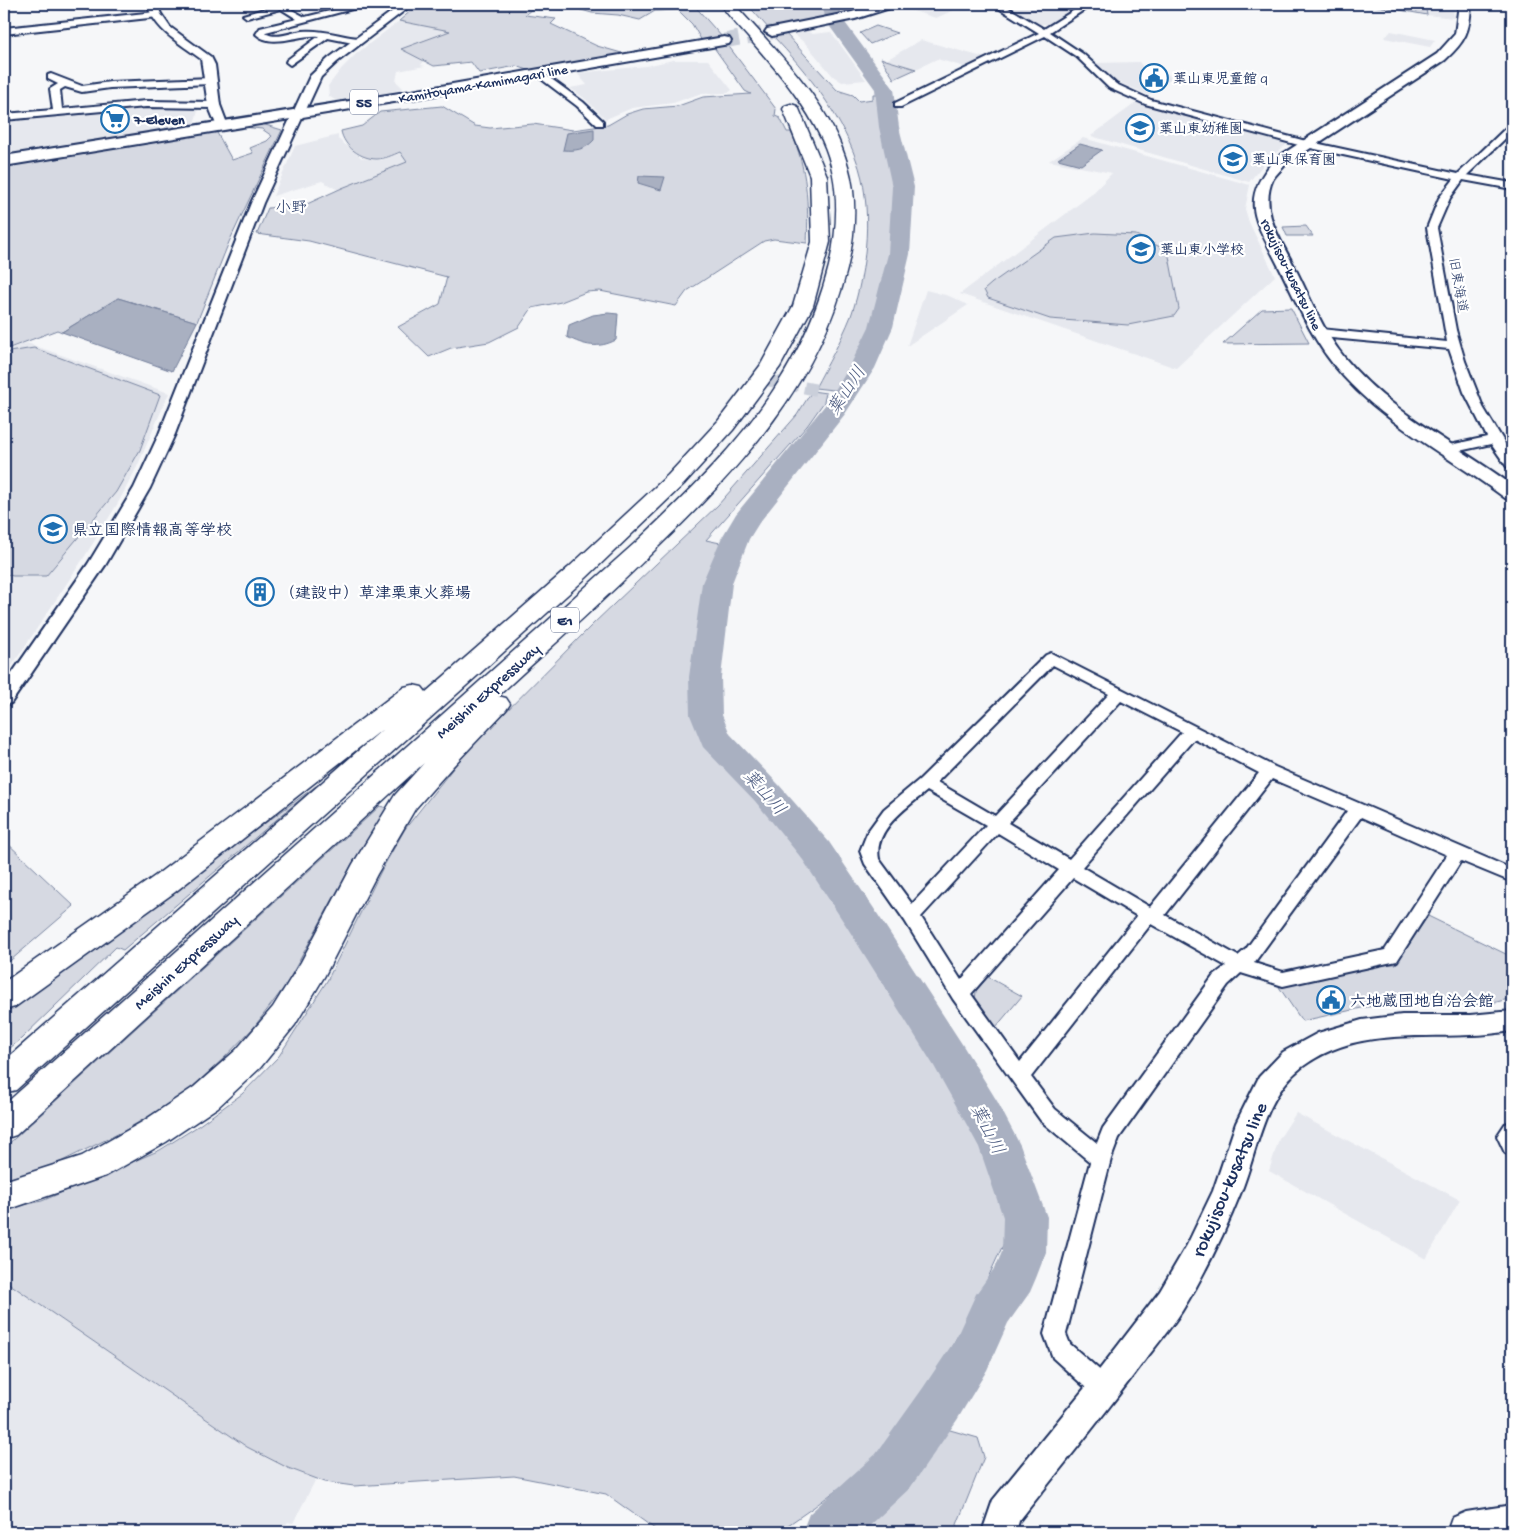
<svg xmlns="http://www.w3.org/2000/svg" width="1516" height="1536" viewBox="0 0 1516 1536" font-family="'Gochi Hand','Klee One',sans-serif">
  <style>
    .built { fill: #e6e8ee }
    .green { fill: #d6d9e2; stroke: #7884a0 }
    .water { fill: #a9b0c1; stroke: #707c99 }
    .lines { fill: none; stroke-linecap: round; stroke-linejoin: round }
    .river { fill: #a9b0c1; fill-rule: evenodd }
    .minor-tunnel { stroke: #cacfda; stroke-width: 12; stroke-dasharray: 12 6; stroke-linecap: butt }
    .primary-tunnel { stroke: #cacfda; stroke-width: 15; stroke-dasharray: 15 8; stroke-linecap: butt }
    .minor-casing { stroke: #1b2f5e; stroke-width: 4 }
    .tertiary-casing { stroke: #1b2f5e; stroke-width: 4 }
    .secondary-casing { stroke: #1b2f5e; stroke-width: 4 }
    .primary-casing { stroke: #1b2f5e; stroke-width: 4 }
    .motorway-casing { stroke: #1b2f5e; stroke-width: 3 }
    .minor { fill: #fff; fill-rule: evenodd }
    .tertiary { fill: #fff; fill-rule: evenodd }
    .secondary { fill: #fff; fill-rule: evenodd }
    .primary { fill: #fff; fill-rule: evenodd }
    .motorway { fill: #fff; fill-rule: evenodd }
    .labels { text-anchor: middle; stroke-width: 4.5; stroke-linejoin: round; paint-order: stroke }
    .far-poi-label { font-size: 14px; font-weight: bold; fill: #1b2f5e; stroke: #fff; text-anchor: start }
    .far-street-label { font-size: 14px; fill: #1b2f5e; stroke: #fff }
    .shield { fill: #fff; stroke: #5f6d8e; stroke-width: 1 }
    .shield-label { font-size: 15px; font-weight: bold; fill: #1b2f5e }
    .far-quarter-label { font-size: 16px; fill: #1b2f5e; stroke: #fff }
    .poi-label { font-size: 16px; font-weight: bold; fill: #1b2f5e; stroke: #fff; text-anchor: start }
    .street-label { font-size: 16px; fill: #1b2f5e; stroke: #fff }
    .water-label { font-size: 18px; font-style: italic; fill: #4d5c81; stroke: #fff }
    .near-street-label { font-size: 19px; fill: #1b2f5e; stroke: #fff }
  </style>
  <rect width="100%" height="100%" fill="#f6f7f9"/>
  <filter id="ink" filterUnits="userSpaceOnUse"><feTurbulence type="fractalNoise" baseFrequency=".02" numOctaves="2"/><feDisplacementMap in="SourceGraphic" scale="10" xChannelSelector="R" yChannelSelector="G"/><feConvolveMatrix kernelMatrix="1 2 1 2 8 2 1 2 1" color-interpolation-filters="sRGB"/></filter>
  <g filter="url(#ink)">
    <path class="built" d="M904,4H935L954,10L936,18L897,6Z
      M1005,4H1084L1051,24H1040Z
      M1425,4H1453L1454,18L1427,15Z
      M399,21L451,31L402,49L424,61L421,65L425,66L398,71L396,81L403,88L373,98L339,103L329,96L328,86L342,68L356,54Z
      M807,31L813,34L831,32L866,80L842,82L833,76L805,43L792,33Z
      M1391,31L1435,40L1430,47L1384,38Z
      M921,40L986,58L968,68L937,59L916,69L886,60Z
      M673,60H708L732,90L728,93L699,94L673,103L632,108L606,119L584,98L570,88L587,85L577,73L646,66Z
      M1139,62L1143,67L1169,75L1171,79L1149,95L1113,80L1095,63Z
      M1137,102L1284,143L1286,145L1268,159L1249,182L1091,136Z
      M152,107L199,108L193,126L28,151L10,153L4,129V121L22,118Z
      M338,135V139L362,158L380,160L401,153L408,162L338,190L322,181L273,196L295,146Z
      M1083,138L1250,185L1245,209L1249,222L1275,276L1176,368L960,294L1092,194L1112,173L1049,161Z
      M926,290L949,296L968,305L907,346Z
      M27,343L169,393L137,467L118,503L85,556L4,678V350Z
      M1296,1113L1460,1200L1426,1259L1269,1171L1279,1139Z
      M4,1280L247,1447L288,1468L316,1479L293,1523L288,1522L279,1532H4Z"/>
    <path class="green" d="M419,4H693L722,37L702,41L692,24L678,10L655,11L640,20L618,15L592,13L574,8L566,10L535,6L525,15L556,19L551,24L597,46L625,54L531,71L516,66L479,73L471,62L434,66L401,49L450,31L399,21Z
      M747,4H823L830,16L769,29Z
      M1367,4H1425L1427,15Z
      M876,26L897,33L870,44L860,33Z
      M786,34L837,90L853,95L859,101L873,99V94H881L883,125L891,143L897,185L898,199L895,240L890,269L870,337L842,391L815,388C827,365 841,341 851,316C867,270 874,205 856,159C839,112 807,72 773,36Z
      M727,44L776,109L775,116L780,118L787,132H791C807,168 809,204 807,243L774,239L764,241L687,291L676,306L600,291L586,292L561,302L532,308L519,327L489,342L451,348L429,357L398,327L440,304L447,277L309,241L257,234L268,208L307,204L342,188L407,162L400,152C393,155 384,159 377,159C361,159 344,147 341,131L362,126L380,112L442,106L475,126L490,128L533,124L573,130L608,125L627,114L643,109L678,106L703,97L751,94L745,91L715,49L717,46Z
      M881,58L886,60L916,69L894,79Z
      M262,124L282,130L229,242L197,322L118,298L62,332L57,330L4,350V165L127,147L216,131L232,160L253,153L250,148L267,141L272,136L262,129L243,127Z
      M1306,226L1313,236H1287L1283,227Z
      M1095,233L1136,235L1168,251L1179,309L1174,316L1128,325L1050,319L988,298L984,290L992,283L1056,238Z
      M1291,308L1309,343L1223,344L1262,309Z
      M34,348L160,395L140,450L116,492L46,576H13L4,574V356L9,352Z
      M812,391L826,393L824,402L807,426L706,540L725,544L710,586L697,688L700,721L718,759L764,801L820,876L948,1074L1007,1189L1008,1234L977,1302L923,1397L880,1457L814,1507L778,1532H659L606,1494L514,1476L354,1486L325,1482L288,1468L247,1447L4,1280V1209L42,1201L160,1150L198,1126L242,1094L279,1056L327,981L382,869L405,829L465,753L593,624L718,505L797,415Z
      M316,786L123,950L116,947L21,1039L4,1053V1014Z
      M380,806L387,808L353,862L286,985L254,1027L225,1057L184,1095L124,1131L52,1166L4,1181V1148Z
      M4,840L74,906L4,966Z
      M1428,916L1512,957V998L1493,1003L1472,1005L1402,1004L1366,1007L1302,1021L1279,987L1379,964H1396Z
      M988,977L1022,996L996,1027L975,1001L976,991Z
      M943,1428L978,1438L984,1457L954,1532H856L907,1479Z"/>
    <path class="water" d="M594,129V140C585,150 575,151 563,150L567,133Z
      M1080,144L1102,150L1081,165L1058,159Z
      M639,176L665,177L661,190L638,183Z
      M118,298L197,322L172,371L62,332Z
      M608,313L618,314L616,340C598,349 585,346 567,337L569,325L593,315Z"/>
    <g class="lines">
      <path class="river" d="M821,4H837L846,24L894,89L899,127L914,187L910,254L893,327L875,368L845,414L759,523L749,539L732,583L721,677L722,715L730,734L779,785L829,842L873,907L962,1044L997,1101L1020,1145L1047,1217L1046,1252L1036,1278L1030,1292L1008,1323L987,1370L957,1420L910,1488L863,1532H802L809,1514L876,1454L923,1388L955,1340L976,1294L996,1266L1002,1252L1003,1217L979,1147L967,1125L934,1066L847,927L803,860L755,801L703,747L690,715L689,677L702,583L721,539L736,514L826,404L849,368L869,327L888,254L892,187L879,127L875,89L828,24Z"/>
      <path class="minor-tunnel" d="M751,377L817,390"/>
      <path class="primary-tunnel" d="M724,41L772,32"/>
      <defs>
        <path id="minor" d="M281,4L305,17L358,4H371L266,32L265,33C277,40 291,32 303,31C322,29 340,36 358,38L362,41L358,44L328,38L290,65L286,62L287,60L319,36C299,34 272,49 256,34L260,28L297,19L281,9L247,18L243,15Z
          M992,4H1002L1044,29L1084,4H1093L1050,32L1083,54L1116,84L1151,100L1306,141L1458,174L1509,125L1512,124V132L1467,175L1512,183V189L1463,180L1450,198L1437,228L1456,330L1465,361L1483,407L1512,455V468L1507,467L1491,444L1450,453L1444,449L1445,446L1487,437L1464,392L1449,349L1321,337L1315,333L1321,329L1447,342L1427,228L1439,198L1454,179L1306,147L1145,104L1109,88L1077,57L1045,36L901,107H895V103L1039,33Z
          M155,12L158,13V17L4,34V28Z
          M539,70L583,102L603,121V125H597L577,106L536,75V71Z
          M51,74L82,86L110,82L211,78L216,81L211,84L110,88L82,92L65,87L60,90L62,109L146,101L214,102L219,105L214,108L146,107L4,120V114L53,110L50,89L58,84L48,79V75Z
          M1051,653L1275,767L1512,869V882L1461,861L1397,961L1283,986L1241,973L1228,985L1119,1138L1111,1159L1066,1334L1070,1344L1112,1381L1115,1389L1112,1397L1104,1400L1096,1397L1053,1358L1044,1334L1090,1162L1041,1121L953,999L905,921L865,864L860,851L868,831L884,809L920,779L1046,655ZM1053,665L1109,694L995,816L937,782ZM1121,701L1182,732L1069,859L1008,823ZM1194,739L1259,773L1150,907L1082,867ZM1272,779L1347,811L1246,949L1238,956L1165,915ZM927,791L986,825L912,904L879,859C873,829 908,807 927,791ZM1361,817L1447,855L1385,950L1283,972L1254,963ZM998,833L1059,870L961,980L921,917ZM1073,878L1137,916L1020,1062L971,994ZM1151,924L1226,966L1214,975L1103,1128L1097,1143L1055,1109L1031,1077Z
          M1512,1122V1156L1505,1153L1497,1136L1505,1124Z"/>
        <path id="tertiary" d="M147,4H157L161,14L170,27L211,57L215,65L220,105L228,126L226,129H218L208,105L201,59C179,42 156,32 147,4Z
          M402,4H413L337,62L321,77L263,203L175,434L150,488L106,564L11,703L4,705V685L88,564L134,488L159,434L251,203L310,76L329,58Z"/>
        <path id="secondary" d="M1459,4H1471C1470,31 1466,41 1445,60L1285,165C1281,170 1276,174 1273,179C1259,209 1280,239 1293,264C1309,295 1322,330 1344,357C1389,412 1456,444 1512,485V500L1505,498C1448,455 1378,421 1333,364C1309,334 1295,298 1278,265C1256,221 1238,201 1275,159L1437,54L1455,34Z
          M1512,1011V1031C1498,1033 1484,1035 1470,1035C1411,1038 1353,1029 1302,1067C1263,1097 1258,1150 1241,1192C1225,1232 1205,1274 1182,1311C1169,1331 1153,1349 1139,1368C1100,1420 1059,1470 1019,1521L1016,1532H982L993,1500L1093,1378L1160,1291L1187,1245L1213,1191L1236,1123L1259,1077L1283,1052L1318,1033L1362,1020L1402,1015H1470Z"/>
        <path id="primary" d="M875,4H895L893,7L855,19L772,36L765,32L767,29L852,12Z
          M724,37L729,38L731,41L729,44L412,99L4,166V156L412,91Z
          M1512,1505V1532H1447L1452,1518L1466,1512Z"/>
        <path id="motorway" d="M720,4H734C777,52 830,102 848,166C858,200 855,235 847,269C820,381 741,467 660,545C608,597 552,646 498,696L506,698L510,704L506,710L453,766L415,809L377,874L324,977L295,1025L260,1068L218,1107L166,1142L106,1176L4,1211V1181L82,1156L142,1122L194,1087L236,1050L273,1007L301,962L353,864L395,795L424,763L16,1135L4,1139V1105L635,543C722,461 799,385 829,266C839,224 840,179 822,140C805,104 780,74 754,44C743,31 730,18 720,4Z
          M791,104L797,106L799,109L827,176L830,242L813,306L780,367L733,430L684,484L586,578L16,1090L4,1093V1061L383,729L175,892L15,1007L4,1010V982L155,876L404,687L413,685L422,687L426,692L568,568L668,475L718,421L760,366L793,306L812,242L810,176L783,109L785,106Z"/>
      </defs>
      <use href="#minor" class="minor-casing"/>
      <use href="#tertiary" class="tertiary-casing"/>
      <use href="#secondary" class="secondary-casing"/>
      <use href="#primary" class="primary-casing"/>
      <use href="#motorway" class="motorway-casing"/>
      <use href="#minor" class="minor"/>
      <use href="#tertiary" class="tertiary"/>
      <use href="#secondary" class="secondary"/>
      <use href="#primary" class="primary"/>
      <use href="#motorway" class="motorway"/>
    </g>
  </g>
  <defs>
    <symbol id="civic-ring" viewBox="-11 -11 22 22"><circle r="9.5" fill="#fff" stroke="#1f6fb2" stroke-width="1.5"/><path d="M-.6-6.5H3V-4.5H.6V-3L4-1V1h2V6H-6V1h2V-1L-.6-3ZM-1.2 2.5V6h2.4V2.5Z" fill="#1f6fb2"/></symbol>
    <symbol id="supermarket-ring" viewBox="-11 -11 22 22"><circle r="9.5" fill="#fff" stroke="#1f6fb2" stroke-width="1.5"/><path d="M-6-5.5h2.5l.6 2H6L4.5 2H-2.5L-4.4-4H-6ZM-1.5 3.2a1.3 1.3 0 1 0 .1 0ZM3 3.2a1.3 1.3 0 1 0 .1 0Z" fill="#1f6fb2"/></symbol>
    <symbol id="school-ring" viewBox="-11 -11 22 22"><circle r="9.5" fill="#fff" stroke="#1f6fb2" stroke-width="1.5"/><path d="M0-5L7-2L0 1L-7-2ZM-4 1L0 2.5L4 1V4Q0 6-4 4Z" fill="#1f6fb2"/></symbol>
    <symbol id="building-ring" viewBox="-11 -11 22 22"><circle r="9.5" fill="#fff" stroke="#1f6fb2" stroke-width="1.5"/><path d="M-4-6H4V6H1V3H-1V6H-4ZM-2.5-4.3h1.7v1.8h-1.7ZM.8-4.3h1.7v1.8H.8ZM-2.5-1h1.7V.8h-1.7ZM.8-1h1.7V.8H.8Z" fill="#1f6fb2"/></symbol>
  </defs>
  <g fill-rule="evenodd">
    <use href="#civic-ring" x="1138" y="62" width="32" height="32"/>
    <use href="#supermarket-ring" x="99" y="103" width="32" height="32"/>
    <use href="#school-ring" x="1124" y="112" width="32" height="32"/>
    <use href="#school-ring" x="1217" y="143" width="32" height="32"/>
    <use href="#school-ring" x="1125" y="233" width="32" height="32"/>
    <use href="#school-ring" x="37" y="513" width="32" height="32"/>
    <use href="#building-ring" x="244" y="576" width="32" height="32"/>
    <use href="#civic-ring" x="1315" y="984" width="32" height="32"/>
  </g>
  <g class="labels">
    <g class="far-poi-label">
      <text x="1173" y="83">葉山東児童館ｑ</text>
      <text x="134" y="124">7-Eleven</text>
      <text x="1159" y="133">葉山東幼稚園</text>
      <text x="1252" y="164">葉山東保育園</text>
      <text x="1160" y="254">葉山東小学校</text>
    </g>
    <g class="far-street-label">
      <text transform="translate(483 83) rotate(-10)" y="5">Kamitoyama-Kamimagari line</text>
      <text transform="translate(1292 274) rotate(64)" y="5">rokujisou-kusatsu line</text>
      <text transform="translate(1459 285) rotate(80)" y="5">旧東海道</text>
    </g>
    <g class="shield">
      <rect x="350" y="89.5" width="28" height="25" rx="4"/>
      <rect x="551" y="607.5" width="28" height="25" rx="4"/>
    </g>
    <g class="shield-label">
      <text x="364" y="107">55</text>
      <text x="565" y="625">E1</text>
    </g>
    <g class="far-quarter-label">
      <text x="291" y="212">小野</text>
    </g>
    <g class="poi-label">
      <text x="72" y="535">県立国際情報高等学校</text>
      <text x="279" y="598">（建設中）草津栗東火葬場</text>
      <text x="1350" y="1006">六地蔵団地自治会館</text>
    </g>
    <g class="street-label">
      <text transform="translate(487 690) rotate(-42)" y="6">Meishin Expressway</text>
      <text transform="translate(185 961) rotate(-42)" y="6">Meishin Expressway</text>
    </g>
    <g class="water-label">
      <text transform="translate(846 390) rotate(-57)" y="6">葉山川</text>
      <text transform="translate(765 792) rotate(48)" y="6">葉山川</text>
      <text transform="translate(988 1129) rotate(63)" y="6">葉山川</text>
    </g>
    <g class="near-street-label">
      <text transform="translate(1228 1179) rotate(-67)" y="7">rokujisou-kusatsu line</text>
    </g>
  </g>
  <rect width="1516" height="1536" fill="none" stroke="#fff" stroke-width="20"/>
  <rect x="10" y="10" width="1496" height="1516" fill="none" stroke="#1b2f5e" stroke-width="2" filter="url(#ink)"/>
</svg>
